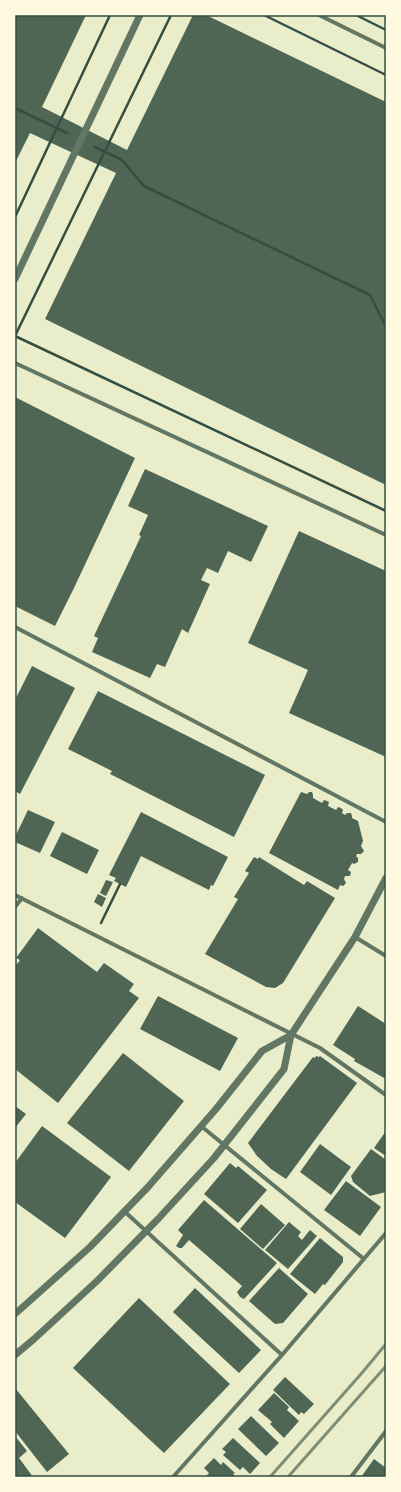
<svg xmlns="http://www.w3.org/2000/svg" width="401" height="1492" viewBox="0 0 401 1492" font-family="'DM Sans',sans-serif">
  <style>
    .building { fill: #4f6655 }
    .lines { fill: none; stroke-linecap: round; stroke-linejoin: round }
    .path { stroke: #344e41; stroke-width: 2.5 }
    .minor { stroke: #617663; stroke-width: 4 }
    .tertiary { stroke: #617663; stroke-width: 7 }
    .rail { stroke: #7c8e77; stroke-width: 3 }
    .neatline { fill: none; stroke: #344e41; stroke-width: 1.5 }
  </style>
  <rect width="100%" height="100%" fill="#e9edc9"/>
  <path class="building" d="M15,15H86L42,107L127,150L193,15H206L386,102V485L45,319L116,173L30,133L15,163Z
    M15,397L135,458L74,588L55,626L15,606Z
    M145,469L268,526L251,562L228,551L218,573L207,568L201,580L210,584L188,633L182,629L165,667L157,664L150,678L92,652L98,638L94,636L141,536L139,535L148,515L128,506Z
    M299,531L386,571V757L289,713L308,670L248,643Z
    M32,666L75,688L20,794L15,791V700Z
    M98,691L265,775L234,837L110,774L112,771L68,749Z
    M301,792L307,794L309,792H312L313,795V798L322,803L324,800L327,801L329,802L328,806L336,810L338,807L341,808L343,810L342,813L345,815L347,813H351L352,816V818L358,821L363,841L361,846L364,851L361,854H357L356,856L358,858V862L354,864L352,863L348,870L351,872L350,876H345L344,879L346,883L343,886L340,885L338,890L269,853Z
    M28,810L55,822L40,853L15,842V837Z
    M141,812L228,857L213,886L211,885L209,890L141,856L126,887L114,881L116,878L109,875Z
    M62,832L99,850L87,874L50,856Z
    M254,857L258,859L259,857L304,885L307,881L335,898L283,983L275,988L266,987L205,954L238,899L234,897L249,873L245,871Z
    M106,880L113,882L106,896L100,893Z
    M98,894L106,898L102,907L94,902Z
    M38,928L97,972L104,963L134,984L129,991L139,998L58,1103L15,1069V962L17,964L20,960L16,958Z
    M158,996L238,1038L220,1071L140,1029Z
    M358,1006L386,1024V1079L354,1061L355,1059L333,1045Z
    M123,1053L184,1101L129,1171L67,1123Z
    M316,1056L319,1057L320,1056L357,1083L286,1179L271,1169L257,1156L248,1143L313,1057L315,1058Z
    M15,1106L26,1114L15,1128Z
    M42,1126L111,1177L65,1238L15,1202V1163Z
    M386,1131V1156L374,1148Z
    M320,1144L351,1167L331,1195L300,1172Z
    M371,1149L386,1160V1192L370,1196L353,1182L351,1176Z
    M230,1163L236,1168L238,1166L267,1190L238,1223L204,1194Z
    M346,1181L381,1207L360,1236L324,1210Z
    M204,1200L277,1263L244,1299L240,1297L237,1292L242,1286L189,1240L182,1248H179L176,1246L183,1235L178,1230Z
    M261,1204L285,1225L263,1249L240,1229Z
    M289,1222L301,1232L298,1236L302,1240L310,1230L317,1236L288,1269L265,1250Z
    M320,1238L343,1257V1262L325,1285L323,1284L315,1294L290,1274Z
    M279,1268L308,1294L283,1323L275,1324L249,1301Z
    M195,1288L261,1350L239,1373L173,1312Z
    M139,1298L230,1384L164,1453L73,1368Z
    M285,1377L314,1404L304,1414L301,1412L299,1415L273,1390Z
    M15,1388L69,1454L47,1472L15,1431Z
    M274,1393L289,1407L287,1410L299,1421L284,1438L270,1424L272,1422L258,1410Z
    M251,1416L279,1443L266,1456L238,1429Z
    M15,1436L27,1451L19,1458L33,1477H15Z
    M233,1438L260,1463L250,1474L243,1467L240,1470L223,1455L226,1452L222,1449Z
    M214,1458L221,1465L223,1462L235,1473L233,1474L236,1477H208L207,1475L209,1473L204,1468Z
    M374,1459L386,1468V1477H361Z"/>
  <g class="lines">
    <path class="path" d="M171,15L15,336L386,511
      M264,15L386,75
      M356,15L386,30
      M15,108L67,133
      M95,147L122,160L144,186L370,295L386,327
      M15,217L110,15
      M101,923L120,884"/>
    <path class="minor" d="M319,15L386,48
      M15,363L386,535
      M15,627L386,822
      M15,895L320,1048L386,1095
      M15,907L22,898
      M355,937L386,956
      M201,1126L364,1259
      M124,1211L282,1355
      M173,1477L282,1355L386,1233
      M351,1477L386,1431"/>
    <path class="tertiary" d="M15,279L140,15
      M15,1314L90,1247L148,1187L216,1109L262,1051L291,1035
      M15,1355L34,1339L97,1281L158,1219L214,1158L284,1069L291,1035L355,937L386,878"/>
    <path class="rail" d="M270,1477L361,1374L386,1344
      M288,1477L386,1366"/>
  </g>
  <rect width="401" height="1492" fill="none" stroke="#fefae0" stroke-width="32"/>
  <rect x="16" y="16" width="369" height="1460" class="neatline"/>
</svg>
